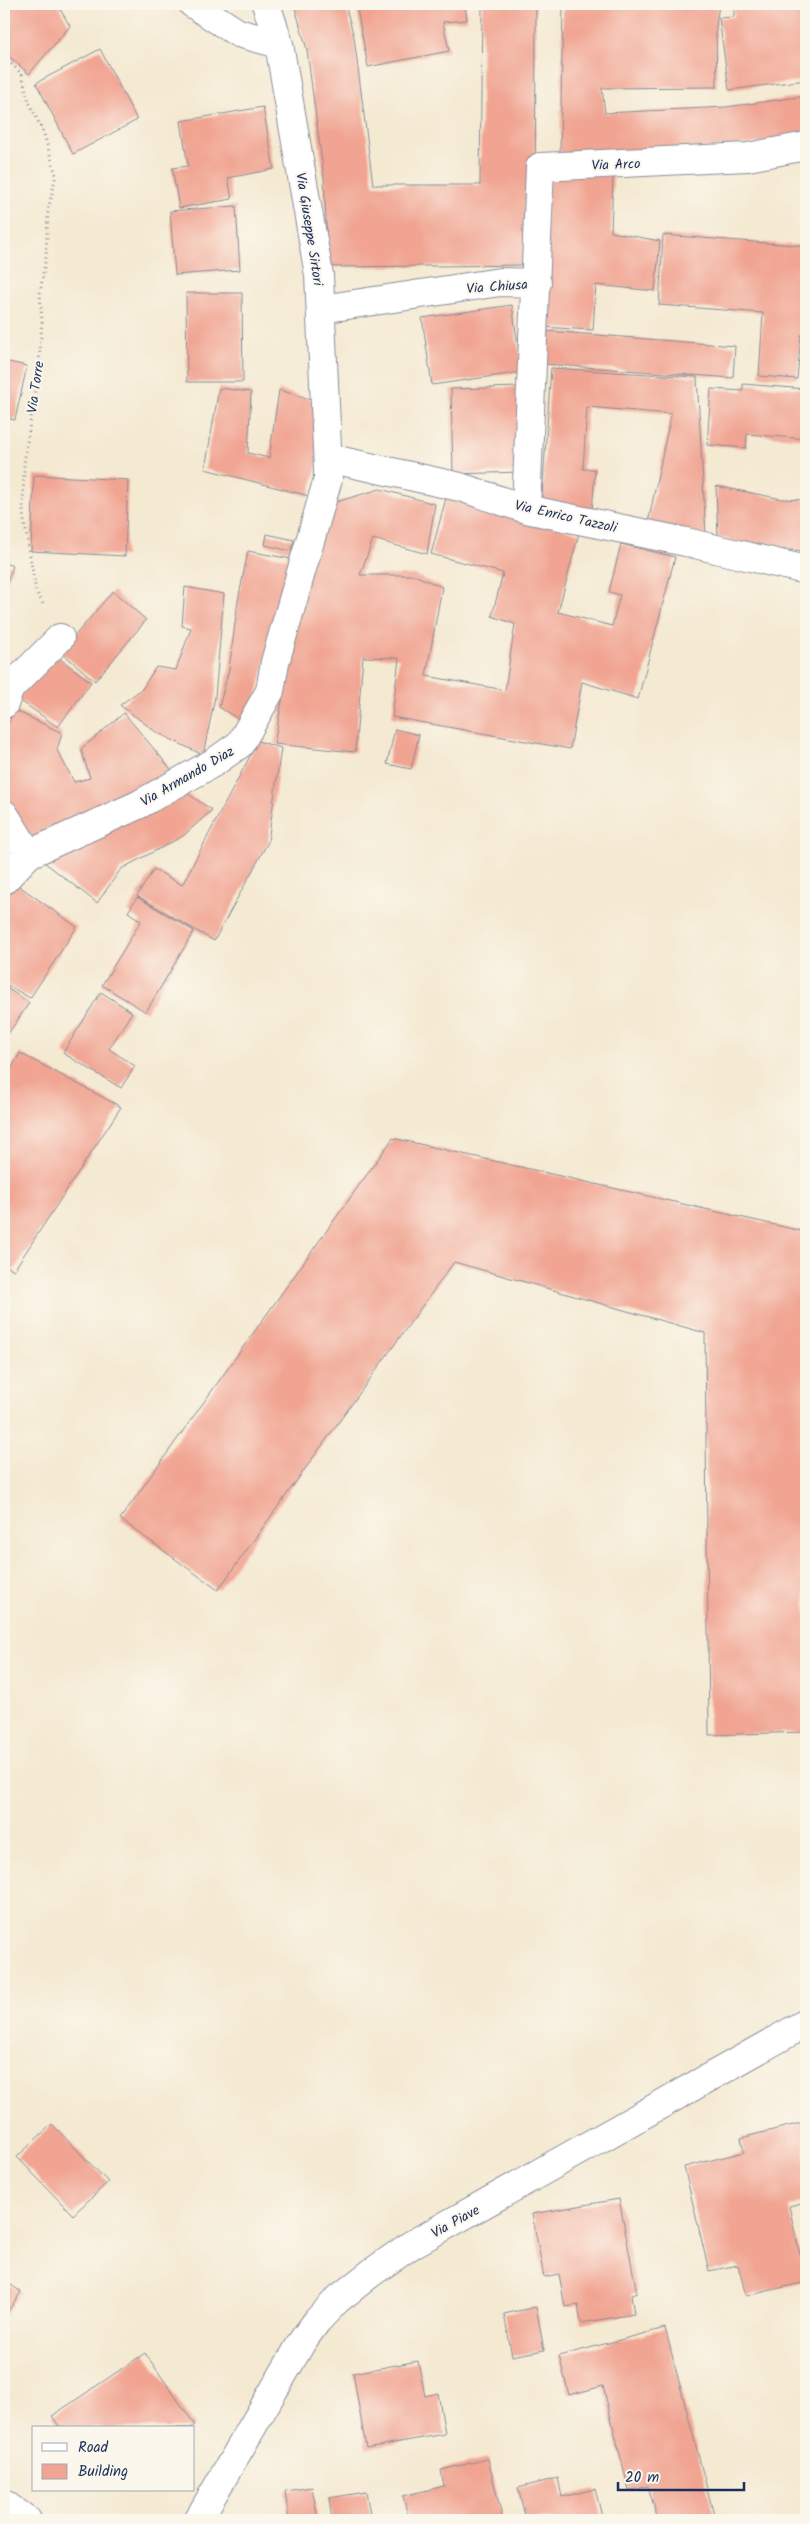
<svg xmlns="http://www.w3.org/2000/svg" width="810" height="2524" viewBox="0 0 810 2524" font-family="Kalam,sans-serif">
  <style>
    .building { fill: #f1a492 }
    .lines { fill: none; stroke-linecap: round; stroke-linejoin: round }
    .street-casing { stroke: #888c98; stroke-width: 30 }
    .path { stroke: #888c98; stroke-width: 3; stroke-dasharray: 1 4; stroke-linecap: butt }
    .street { stroke: #fff; stroke-width: 28 }
    .labels { text-anchor: middle; stroke-width: 4; stroke-linejoin: round; paint-order: stroke }
    .street-label { font-size: 14px; fill: #1b2f5e; stroke: #fbf7ec }
  </style>
  <rect width="100%" height="100%" fill="#fbf7ec"/>
  <filter id="ink" filterUnits="userSpaceOnUse"><feTurbulence type="fractalNoise" baseFrequency=".02" numOctaves="2"/><feDisplacementMap in="SourceGraphic" scale="10" xChannelSelector="R" yChannelSelector="G"/><feConvolveMatrix kernelMatrix="1 2 1 2 8 2 1 2 1" color-interpolation-filters="sRGB"/></filter>
  <filter id="wash" filterUnits="userSpaceOnUse"><feTurbulence type="fractalNoise" baseFrequency=".0096" numOctaves="4" result="noise"/><feDisplacementMap in="SourceGraphic" scale="20" xChannelSelector="R" yChannelSelector="G"/><feGaussianBlur stdDeviation="1.12" result="paint"/><feColorMatrix in="noise" values="0 0 0 0 0 0 0 0 0 0 0 0 0 0 0 0 0 1.4 0 .05"/><feComposite in="paint" operator="in"/></filter>
  <g filter="url(#wash)">
    <rect width="100%" height="100%" fill="#f4e9d1"/>
    <g id="blocks">
      <path class="building" d="M4,4H57L70,26L29,74L4,52Z
        M294,4H345L354,37L373,185H480L482,6L484,4H536L535,265L328,267L324,178L307,50Z
        M356,4H465L467,20L443,22L449,51L368,67Z
        M563,4H719L716,27L717,87L602,88L605,113L726,107L806,96V138L661,153L560,154Z
        M734,4H806V80L729,90L719,18L734,17Z
        M100,49L137,120L73,154L36,83Z
        M263,107L274,169L228,178L232,199L179,208L172,168L188,166L181,121Z
        M549,173L613,176L611,232L660,241L655,291L596,285L593,330L540,327Z
        M236,206L240,270L175,275L170,211Z
        M663,235L806,246V335H801L797,379L759,376L763,313L659,305Z
        M186,293H242L243,382H187Z
        M512,305L522,372L432,385L422,318Z
        M547,331L735,346L733,378L544,364Z
        M4,361L27,366L15,420L4,418Z
        M551,368L697,377L706,535L648,523L671,414L587,407L583,469H595L592,514L541,511Z
        M743,384L806,389V439L747,434L746,448L707,445L711,389L743,391Z
        M521,387L522,472L453,474L451,389Z
        M219,388L251,392L248,453L269,458L279,390L317,401V466L309,496L205,469Z
        M34,475L128,480L125,556L31,551Z
        M716,486L782,499L806,500V551L769,549L718,537Z
        M380,489L435,504L427,554L373,539L360,575H414L442,587L426,676L505,690L515,624L492,616L503,573L431,554L446,498L579,533L558,612L612,626L620,595L609,592L621,544L675,557L638,699L582,682L570,749L392,717L399,658L363,657L355,752L274,744L283,696L282,649L329,504Z
        M267,534L294,540L291,551L265,545Z
        M248,551L291,559L249,726L219,707L229,669L238,601Z
        M4,563L13,566L4,591Z
        M185,587L224,594L215,697L203,755L156,732L120,705L142,689L156,667L176,670L191,628L182,626Z
        M113,591L146,620L95,681L61,652Z
        M52,653L91,682L58,727L18,699Z
        M14,710L62,733L57,750L74,782L90,778L81,749L124,713L174,773L27,843L4,802V734Z
        M395,729L419,735L411,769L387,764Z
        M258,741L281,748L268,842L214,941L137,896L154,869L182,885Z
        M179,788L212,810L183,836L121,869L97,903L44,862Z
        M4,839L13,861L4,871Z
        M12,881L77,927L30,998L4,983L6,969L4,967V891Z
        M137,897L194,931L146,1012L102,985L141,921L128,912Z
        M4,986L29,1003L4,1040Z
        M101,992L132,1012L109,1049L135,1066L121,1088L63,1053Z
        M20,1053L121,1107L14,1270L4,1265V1081Z
        M393,1138L806,1232V1732L709,1735L705,1333L454,1262L218,1590L120,1519Z
        M805,2122L806,2202L789,2206L806,2282L746,2296L738,2265L709,2271L684,2167L744,2152L741,2138Z
        M52,2124L108,2182L73,2215L17,2157Z
        M619,2199L637,2293L631,2295L634,2314L581,2323L578,2305L565,2307L559,2274L544,2277L532,2214Z
        M4,2280L21,2292L4,2317Z
        M536,2307L544,2350L512,2356L504,2314Z
        M665,2328L715,2519L710,2520H658L648,2486L629,2491L603,2386L569,2395L559,2356Z
        M145,2353L195,2425L191,2428H60L52,2416Z
        M418,2361L425,2396L438,2393L445,2434L366,2448L353,2373Z
        M488,2459L503,2520H409L403,2496L444,2486L441,2470Z
        M558,2478L562,2497L595,2489L603,2520H526L518,2488Z
        M312,2487L318,2520H289L285,2491Z
        M366,2492L371,2520H332L329,2498Z"/>
    </g>
  </g>
  <g filter="url(#ink)">
    <use href="#blocks" fill-opacity="0" stroke="#888c98" stroke-width="1"/>
    <g class="lines">
      <defs>
        <path id="street" d="M193,4L238,33L279,44
          M321,309L500,282L537,283
          M328,458L460,487L526,509L686,542L806,570
          M526,509L540,167L748,157L806,146
          M4,704L10,688L60,638
          M4,814L29,854
          M4,880L29,854L138,805L213,763L240,744L270,691L275,662L328,479V469L319,275L279,44L266,4
          M4,2504L27,2520
          M198,2520L303,2340L317,2321L337,2300L371,2273L411,2245L806,2023"/>
      </defs>
      <use href="#street" class="street-casing"/>
      <path class="path" d="M4,57L22,74L29,102L44,134L56,175L48,211L46,257L40,293L42,321L39,364L24,463L23,514L36,591L44,606"/>
      <use href="#street" class="street"/>
    </g>
  </g>
  <g class="labels">
    <g class="street-label">
      <text transform="translate(616 164) rotate(-2)" y="5">Via Arco</text>
      <text transform="translate(310 229) rotate(81)" y="5">Via Giuseppe Sirtori</text>
      <text transform="translate(497 286) rotate(-4)" y="5">Via Chiusa</text>
      <text transform="translate(35 387) rotate(-82)" y="5">Via Torre</text>
      <text transform="translate(566 516) rotate(13)" y="5">Via Enrico Tazzoli</text>
      <text transform="translate(187 776) rotate(-30)" y="5">Via Armando Diaz</text>
      <text transform="translate(455 2221) rotate(-29)" y="5">Via Piave</text>
    </g>
  </g>
  <rect width="810" height="2524" fill="none" stroke="#fbf7ec" stroke-width="20"/>
  <rect x="32" y="2426" width="162" height="65" fill="#fbf7ec" stroke="#a1a7b3"/>
  <rect x="42" y="2443" width="25" height="8" fill="#ffffff" stroke="#a1a7b3"/>
  <text x="78" y="2452" font-size="15" fill="#1b2f5e">Road</text>
  <rect x="42" y="2464" width="25" height="15" fill="#f1a492" stroke="#a1a7b3"/>
  <text x="78" y="2476" font-size="15" fill="#1b2f5e">Building</text>
  <path d="M618 2482v8h126v-8" fill="none" stroke="#1b2f5e" stroke-width="2.5"/>
  <text x="625" y="2482" font-size="15" fill="#1b2f5e" stroke="#fbf7ec" stroke-width="4" paint-order="stroke">20 m</text>
</svg>
